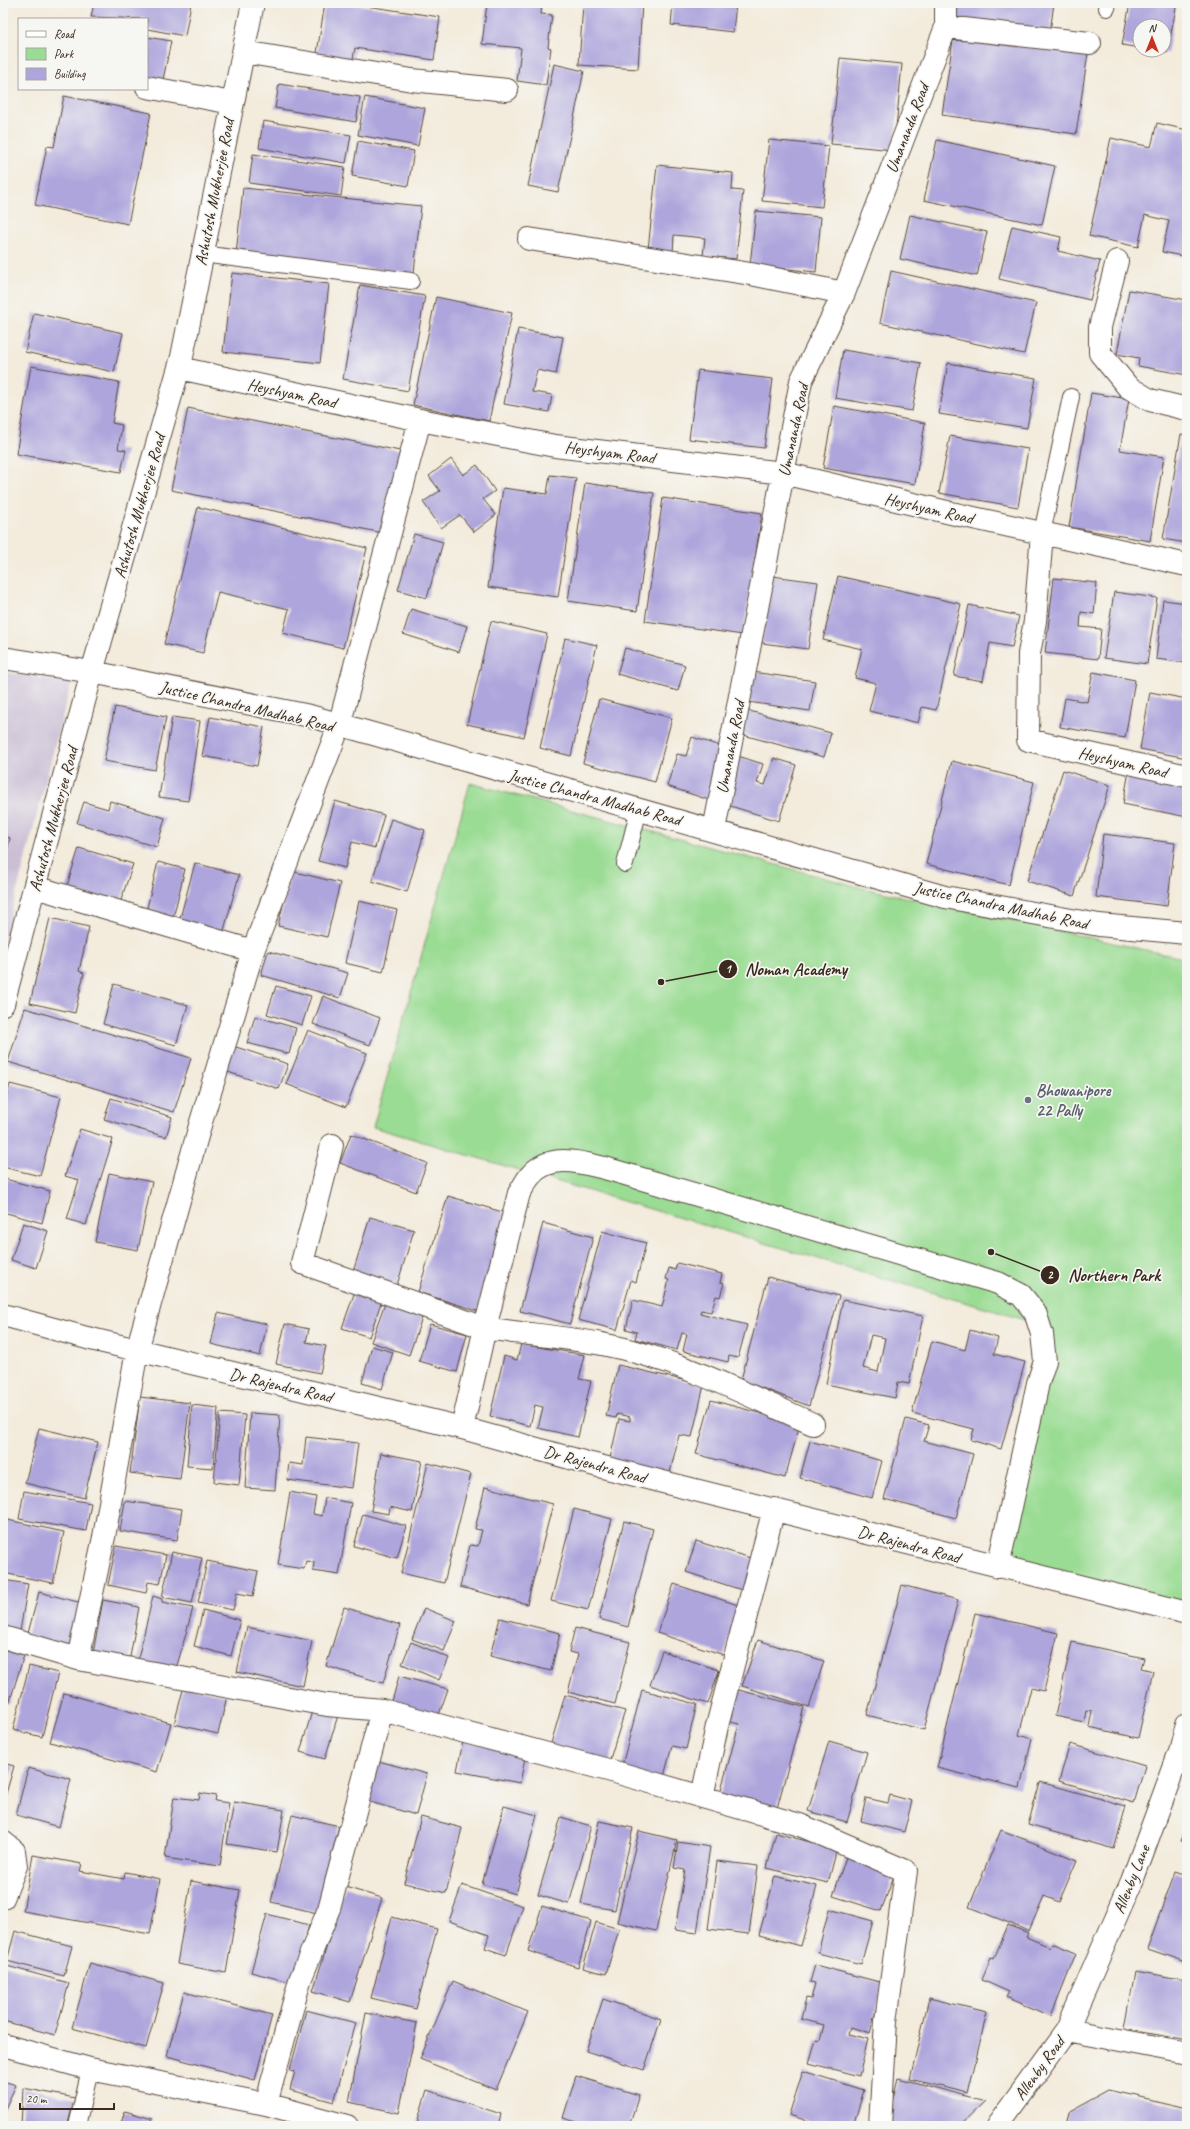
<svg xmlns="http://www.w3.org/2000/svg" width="1190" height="2129" viewBox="0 0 1190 2129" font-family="Caveat,sans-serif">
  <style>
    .industrial { fill: #cbbfd5 }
    .green { fill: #9adc93; stroke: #6a8358 }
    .building { fill: #ada5dc; fill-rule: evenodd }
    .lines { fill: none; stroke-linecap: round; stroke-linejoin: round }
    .service-casing { stroke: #57473a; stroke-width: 18 }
    .minor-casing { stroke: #57473a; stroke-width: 24 }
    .service { stroke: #fff; stroke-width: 16 }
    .minor { stroke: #fff; stroke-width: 22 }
    .worship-dot { fill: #6b7280; stroke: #f6f6f2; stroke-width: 1.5 }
    .labels { text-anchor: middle; stroke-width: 3.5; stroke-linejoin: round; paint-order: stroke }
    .street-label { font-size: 17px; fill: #3b2a1e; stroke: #f6f6f2 }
    .worship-label { font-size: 17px; font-weight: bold; fill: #5b616d; stroke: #f6f6f2; text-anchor: start }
    .leader { fill: none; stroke: #3b2a1e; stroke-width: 1.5 }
    .callout-dot { fill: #3b2a1e; stroke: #f6f6f2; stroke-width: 1.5 }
    .mark-label { font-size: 12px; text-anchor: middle; font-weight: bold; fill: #fff }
    .callout-label { font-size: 18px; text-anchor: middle; font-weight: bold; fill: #3b2a1e; stroke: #f6f6f2; stroke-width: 3.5; stroke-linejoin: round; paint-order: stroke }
  </style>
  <rect width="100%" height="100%" fill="#f6f6f2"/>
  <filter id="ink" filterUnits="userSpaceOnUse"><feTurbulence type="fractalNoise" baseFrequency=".025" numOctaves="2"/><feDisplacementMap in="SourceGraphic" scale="8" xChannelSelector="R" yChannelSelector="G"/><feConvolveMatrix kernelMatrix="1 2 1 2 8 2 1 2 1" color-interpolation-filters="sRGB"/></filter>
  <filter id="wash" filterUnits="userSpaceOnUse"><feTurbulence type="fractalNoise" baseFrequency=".012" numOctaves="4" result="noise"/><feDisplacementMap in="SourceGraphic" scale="16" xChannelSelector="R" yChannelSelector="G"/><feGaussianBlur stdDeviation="0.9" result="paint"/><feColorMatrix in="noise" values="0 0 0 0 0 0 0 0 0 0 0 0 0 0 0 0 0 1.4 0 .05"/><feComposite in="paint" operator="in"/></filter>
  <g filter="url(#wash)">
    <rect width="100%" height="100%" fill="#f3ebdb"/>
    <path class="industrial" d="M3,672L71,683L3,945Z"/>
    <path class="green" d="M470,783L863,888L1187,959V1603L1007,1562L1052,1328L373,1127Z"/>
    <g id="blocks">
      <path class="building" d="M94,3H191L185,36L147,29V19L91,17Z
        M325,3H346L440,17L434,60L355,48L352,64L316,59Z
        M487,3H542L541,14L552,15L548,47L551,48L546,85L517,81L521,48L482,44Z
        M583,3H642L638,69L579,65Z
        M673,3H736L733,32L671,25Z
        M958,3H1054L1050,32L956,20Z
        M1130,3H1177L1167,53L1156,51L1164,50V26H1140V48L1122,45Z
        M954,33L1088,53L1076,134L942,115Z
        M147,37L171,41L163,80L147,77Z
        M840,58L902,64L894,150L831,144Z
        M554,64L584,71L558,192L528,186Z
        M279,84L360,97L356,122L275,108Z
        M64,96L151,113L128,224L35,205L47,146L54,147Z
        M365,97L425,108L418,146L358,135Z
        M263,121L351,135L346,163L259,148Z
        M1157,123L1187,130V257L1162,252L1169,221L1145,215L1138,247L1089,236L1111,138L1151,147Z
        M769,140L829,146L822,207L762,201Z
        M937,140L1055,166L1042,225L924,200Z
        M358,141L414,151L408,186L352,176Z
        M253,154L345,167L341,196L249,183Z
        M657,165L733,173L732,190L743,191L736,259L703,256L705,238L674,235L673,253L648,250Z
        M243,188L421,206L414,273L236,254Z
        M756,211L821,217L816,272L750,265Z
        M910,215L987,232L977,276L900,259Z
        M1012,226L1061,237L1058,251L1100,261L1090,300L999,279Z
        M891,271L1036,303L1024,354L880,323Z
        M232,273L329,284L320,363L223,352Z
        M360,285L425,296L408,391L343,379Z
        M1129,290L1187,300V375L1138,366L1139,358L1117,354Z
        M436,297L512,313L489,421L413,405Z
        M34,313L123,333L114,372L25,352Z
        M518,329L563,337L556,374L537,370L532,392L552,395L549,412L504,404Z
        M843,350L921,363L912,411L835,398Z
        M948,363L1036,378L1027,428L939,414Z
        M31,366L119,382L112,423L122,425L118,449L126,450L121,472L16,454Z
        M698,370L773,379L764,448L689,439Z
        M1091,393L1129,399L1120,450L1164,457L1150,541L1069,527Z
        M834,406L925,423L915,484L823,468Z
        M188,408L400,451L383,533L171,490Z
        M1181,434L1187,435V543L1163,539Z
        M950,436L1028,449L1018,507L939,493Z
        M451,459L463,475L477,465L495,491L483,499L496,515L474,532L460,515L441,528L423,502L440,491L429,476Z
        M550,475L576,478L558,597L488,587L503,488L547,494Z
        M585,483L654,493L637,611L568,601Z
        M663,498L762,513L743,635L645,621Z
        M198,507L367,548L343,648L283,633L289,609L218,592L203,653L164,644Z
        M414,534L443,542L427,598L398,590Z
        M772,576L818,582L808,649L762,643Z
        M838,576L961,604L936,710L922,707L918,723L869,711L876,683L855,678L862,649L823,640Z
        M1054,578L1097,583L1094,614L1081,612L1080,627L1101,629L1098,659L1045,653Z
        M1114,592L1157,598L1147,664L1104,658Z
        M1163,600L1187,603V663L1156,659Z
        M969,605L1019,616L1012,647L990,643L983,681L954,676Z
        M411,609L467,626L459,652L403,634Z
        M491,621L547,634L524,737L467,724Z
        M565,638L597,645L571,756L540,748Z
        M625,648L685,665L678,691L617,674Z
        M752,672L815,681L810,711L748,702Z
        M1093,672L1135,680L1125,738L1060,727L1065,698L1087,702Z
        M1150,692L1187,699V758L1140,749Z
        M599,699L672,718L655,782L583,763Z
        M115,707L166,717L155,770L104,761Z
        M742,709L831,733L824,757L736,733Z
        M172,717L200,721L188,801L159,797Z
        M210,717L264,727L257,766L202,756Z
        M692,737L726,748L709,800L667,786L677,754L686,756Z
        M738,756L763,764L757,783L765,785L774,758L796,765L779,821L724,804Z
        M952,761L1034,782L1009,885L926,864Z
        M1063,770L1110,785L1074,896L1027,881Z
        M1129,771L1187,783V817L1123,804Z
        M110,801L165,818L157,847L77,823L84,802L108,809Z
        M335,801L384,815L375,848L352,842L345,868L318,861Z
        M391,819L425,830L407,892L372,881Z
        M1103,834L1175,843L1167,906L1096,897Z
        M3,836L10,838L4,864H3Z
        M79,848L133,864L119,906L66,889Z
        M158,862L185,869L173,918L146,912Z
        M195,863L239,875L223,934L179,922Z
        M291,871L340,883L327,937L278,926Z
        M359,901L397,910L383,972L345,963Z
        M50,918L89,927L79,971L84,973L75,1013L30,1003Z
        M268,951L348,973L340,998L261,975Z
        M114,984L188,1005L176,1045L103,1024Z
        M276,986L311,996L302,1025L267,1014Z
        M323,996L380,1018L370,1045L313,1024Z
        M25,1008L191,1058L174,1112L8,1062Z
        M255,1016L296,1028L289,1054L247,1043Z
        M308,1030L367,1053L346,1107L286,1084Z
        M233,1046L288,1064L279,1089L225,1071Z
        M10,1084L61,1097L40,1176L3,1167V1110Z
        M111,1098L172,1117L166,1137L104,1119Z
        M80,1129L113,1139L86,1225L67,1219L79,1180L65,1176Z
        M351,1134L427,1163L416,1192L340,1163Z
        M109,1173L152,1182L138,1250L95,1242Z
        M5,1179L50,1191L42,1223L3,1212Z
        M448,1196L509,1214L478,1311L418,1292Z
        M370,1217L414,1230L397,1285L353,1272Z
        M23,1223L48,1231L36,1268L11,1260Z
        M543,1223L593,1237L570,1324L520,1311Z
        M602,1231L646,1243L636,1282L631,1280L617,1330L578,1320Z
        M677,1263L722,1274L720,1282L724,1283L720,1297L716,1296L711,1312L701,1310L700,1313L747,1325L738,1358L729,1356L728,1362L683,1351L687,1334L682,1333L677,1350L635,1339L637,1332L626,1329L633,1300L662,1307L669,1280L666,1279L669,1268L675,1270Z
        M768,1277L839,1296L809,1406L741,1380Z
        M355,1291L382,1300L369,1337L342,1328Z
        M386,1300L424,1312L409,1355L371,1342Z
        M843,1300L923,1316L909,1384L898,1382L895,1398L826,1384ZM871,1335L885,1338L878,1372L863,1368Z
        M218,1313L267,1324L260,1356L211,1344Z
        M285,1324L309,1329L306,1342L326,1346L320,1373L276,1364Z
        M430,1324L467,1334L457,1372L419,1361Z
        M970,1330L998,1338L994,1354L1025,1362L1001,1449L971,1440L974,1429L912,1413L932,1341L965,1350Z
        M521,1344L585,1355L579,1379L591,1381L578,1437L538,1428L543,1407L535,1405L530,1426L490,1416L504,1356L517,1360Z
        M372,1346L393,1352L382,1389L362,1383Z
        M618,1365L704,1385L692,1437L679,1435L669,1477L609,1463L619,1419L630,1421V1417L617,1414L616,1418L606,1416Z
        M140,1397L190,1403L180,1479L130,1473Z
        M711,1400L800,1424L785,1478L696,1454Z
        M192,1405L218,1408L213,1468L187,1466Z
        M220,1413L245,1415L239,1485L214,1482Z
        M250,1413L280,1415L275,1490L245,1488Z
        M906,1419L929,1425L924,1441L973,1454L956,1518L884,1499Z
        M39,1428L98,1442L84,1498L25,1483Z
        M306,1437L358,1443L352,1488L287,1480L289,1463L303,1465Z
        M810,1441L882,1461L872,1498L800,1478Z
        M381,1453L422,1461L412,1512L390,1507L389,1514L371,1511Z
        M428,1463L471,1474L444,1583L401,1573Z
        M485,1487L553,1504L527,1604L460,1587L470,1545L478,1546L482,1530L475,1529Z
        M24,1491L91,1503L86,1531L19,1519Z
        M290,1492L316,1497L313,1514L322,1516L325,1498L351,1503L339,1575L313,1571L314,1562L306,1561L304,1569L278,1565Z
        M125,1501L182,1509L177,1540L120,1531Z
        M574,1509L612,1519L588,1610L551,1601Z
        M363,1514L406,1526L397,1558L354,1546Z
        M3,1519L64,1532L53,1583L3,1573Z
        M624,1521L653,1529L628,1627L599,1619Z
        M696,1541L757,1560L748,1592L686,1572Z
        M116,1546L166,1555L160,1584L148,1582L146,1593L108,1585Z
        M172,1552L202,1558L192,1603L162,1597Z
        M207,1561L258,1571L253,1596L237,1593L233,1610L198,1603Z
        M3,1580L28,1584L20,1631L3,1628Z
        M674,1584L741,1606L724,1655L657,1633Z
        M902,1585L958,1600L924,1730L867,1715Z
        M39,1592L82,1603L71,1647L27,1637Z
        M153,1596L162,1599V1602L193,1608L175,1673L136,1667Z
        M103,1600L139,1607L128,1668L93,1653Z
        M344,1607L400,1625L383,1683L326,1666Z
        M424,1608L456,1621L444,1651L412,1639Z
        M203,1610L240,1620L231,1656L194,1646Z
        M975,1613L1058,1633L1044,1691L1031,1688L1019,1735L1032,1739L1020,1788L937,1768Z
        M500,1618L560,1633L551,1671L490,1656Z
        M247,1627L312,1641L303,1686L237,1672Z
        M575,1628L630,1642L615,1704L568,1692L578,1654L569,1652Z
        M758,1640L824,1661L809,1707L742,1686Z
        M411,1642L449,1658L439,1680L402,1664Z
        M1072,1642L1144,1658L1141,1668L1153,1671L1138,1738L1089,1727L1092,1711L1086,1710L1084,1722L1055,1716Z
        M3,1649L24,1655L9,1704L3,1702Z
        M662,1651L719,1670L708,1704L650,1685Z
        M29,1666L58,1673L42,1737L13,1730Z
        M399,1676L448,1689L437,1720L391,1705Z
        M184,1686L227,1696L218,1734L174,1724Z
        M735,1689L804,1707L776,1812L719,1797L739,1724L727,1721Z
        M642,1690L697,1704L686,1749L672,1746L663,1780L621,1769Z
        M64,1693L171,1723L157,1772L50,1742Z
        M565,1695L625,1711L609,1762L550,1747Z
        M313,1708L338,1715L325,1759L300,1752Z
        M463,1741L526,1753L520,1783L457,1771Z
        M829,1741L867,1752L847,1822L808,1811Z
        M1070,1744L1145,1766L1134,1803L1059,1781Z
        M382,1762L427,1774L416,1815L363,1800L371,1768Z
        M3,1763L14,1766L3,1804Z
        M28,1768L71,1779L59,1827L16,1815Z
        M1040,1782L1126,1806L1114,1849L1028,1825Z
        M200,1793L216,1796L215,1801L229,1803L220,1866L165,1858L174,1797L199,1800Z
        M890,1795L912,1801L904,1832L861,1821L866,1798L888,1803Z
        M234,1802L284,1810L277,1852L227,1844Z
        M504,1806L537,1815L516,1894L482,1884Z
        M292,1815L339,1826L317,1913L271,1902Z
        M421,1817L462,1828L446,1893L404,1883Z
        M561,1817L591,1826L569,1904L538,1895Z
        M599,1821L633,1828L615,1910L581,1904Z
        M1187,1826V1843L1181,1841Z
        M1001,1830L1077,1860L1059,1902L1044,1896L1029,1931L969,1907Z
        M639,1831L677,1840L656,1931L617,1922Z
        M776,1833L837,1849L828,1883L767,1868Z
        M678,1842L710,1847L697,1933L675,1930L685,1870L674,1868Z
        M33,1855L82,1864L80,1871L124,1879L125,1872L160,1879L150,1934L23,1911Z
        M846,1857L895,1873L881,1911L833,1896Z
        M717,1861L758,1866L749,1934L708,1929Z
        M1175,1872L1187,1876V1963L1147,1949Z
        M775,1876L817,1886L801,1946L759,1935Z
        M191,1881L240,1890L226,1973L177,1964Z
        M462,1885L523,1906L506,1955L485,1948L489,1935L449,1921Z
        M345,1887L382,1898L350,2002L313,1991Z
        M542,1906L591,1921L578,1967L528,1951Z
        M829,1909L873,1921L861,1964L818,1953Z
        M267,1914L309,1925L293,1983L251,1972Z
        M392,1917L437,1929L416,2009L371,1998Z
        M596,1922L619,1929L606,1974L583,1968Z
        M1008,1925L1028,1933L1026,1937L1050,1947L1052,1943L1076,1953L1051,2016L1006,1997L1009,1992L982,1980L991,1958L994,1959Z
        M15,1931L72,1946L64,1976L7,1961Z
        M90,1963L164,1983L146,2048L72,2028Z
        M3,1965L69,1983L55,2035L3,2021Z
        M815,1965L883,1983L870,2033L850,2027L848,2034L868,2039L859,2076L809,2063L816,2040L820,2041L824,2025L801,2019L806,1998L811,1999L815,1983L810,1982Z
        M1135,1971L1187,1980V2039L1125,2028Z
        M453,1981L528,2012L496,2090L420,2059Z
        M184,1992L272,2015L255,2080L167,2056Z
        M929,1998L987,2012L968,2093L910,2079Z
        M603,1999L661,2019L644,2070L586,2051Z
        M306,2010L356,2023L334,2102L290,2090L295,2071L290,2070Z
        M366,2013L417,2023L399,2113L349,2102Z
        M803,2071L864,2090L853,2126H824L789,2115Z
        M576,2076L639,2095L629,2126H583L584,2124L563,2118Z
        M898,2078L986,2101L960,2126H886Z
        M3,2081L16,2085L3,2113Z
        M23,2088L75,2098L67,2126H21Z
        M427,2090L501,2114L498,2126H416Z
        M1108,2090L1187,2108V2126H1065L1068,2112Z
        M125,2111L152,2119L149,2126H120Z"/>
    </g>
  </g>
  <g filter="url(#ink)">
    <use href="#blocks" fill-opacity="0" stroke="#57473a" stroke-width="1"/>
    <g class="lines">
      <defs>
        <path id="service" d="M1107,8L1108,3
          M202,254L411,281
          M1042,533L1071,397
          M625,864L639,809
          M77,2126L90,2069"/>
        <path id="minor" d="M946,27L1090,43
          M244,52L412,80L507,90
          M147,87L232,103
          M529,239L751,274L844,293
          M1117,261L1100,327V353L1128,387L1150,400L1187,409
          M179,368L420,420L555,446L783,473L951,513L1187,565
          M1042,533L1035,621L1029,654L1028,740L1187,776
          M3,658L92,672L310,716L945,897L1099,925L1187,933
          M714,830L801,381L844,293L946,27V3
          M35,887L253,951
          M3,1004L92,672L182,357L253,3
          M332,1145L302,1263L485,1328L462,1428
          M3,1315L87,1338L462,1428L591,1464L1187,1613
          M813,1424C745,1394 676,1358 602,1344C564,1337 524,1334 485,1328L519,1193C523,1188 526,1180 531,1175C551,1152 583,1163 608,1169L998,1283L1021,1295L1035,1312L1042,1334L1045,1361L1038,1383L998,1567
          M3,1637L78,1659L327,1705L382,1710L608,1770L800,1825L906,1871L886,2021L880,2126
          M78,1659L104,1537L137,1350L201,1122L253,951L339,726L420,420
          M702,1797L717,1726L774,1509
          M3,1842L14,1851L16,1866L3,1898
          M1067,2030L1187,2053
          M3,2045L90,2069L266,2104L347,2126
          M266,2104L300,1980L329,1909L382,1710
          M997,2126L1067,2030L1132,1881L1180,1751L1187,1724"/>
      </defs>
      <use href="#service" class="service-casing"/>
      <use href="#minor" class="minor-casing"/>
      <use href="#service" class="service"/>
      <use href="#minor" class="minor"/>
    </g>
  </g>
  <circle class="worship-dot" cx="1028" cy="1100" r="4"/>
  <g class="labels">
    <g class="street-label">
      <text transform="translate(907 128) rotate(-69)" y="6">Umananda Road</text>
      <text transform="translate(214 192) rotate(-79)" y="6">Ashutosh Mukherjee Road</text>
      <text transform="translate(292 393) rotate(12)" y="6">Heyshyam Road</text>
      <text transform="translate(793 430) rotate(-78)" y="6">Umananda Road</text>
      <text transform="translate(610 452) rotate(7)" y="6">Heyshyam Road</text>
      <text transform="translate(139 506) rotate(-74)" y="6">Ashutosh Mukherjee Road</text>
      <text transform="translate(929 508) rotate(13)" y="6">Heyshyam Road</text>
      <text transform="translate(247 706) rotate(13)" y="6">Justice Chandra Madhab Road</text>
      <text transform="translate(730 747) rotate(-79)" y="6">Umananda Road</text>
      <text transform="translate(1123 762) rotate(13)" y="6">Heyshyam Road</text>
      <text transform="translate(595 797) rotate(15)" y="6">Justice Chandra Madhab Road</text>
      <text transform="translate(53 819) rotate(-75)" y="6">Ashutosh Mukherjee Road</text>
      <text transform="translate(1001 905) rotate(12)" y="6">Justice Chandra Madhab Road</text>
      <text transform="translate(281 1385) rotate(13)" y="6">Dr Rajendra Road</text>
      <text transform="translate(595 1464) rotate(15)" y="6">Dr Rajendra Road</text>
      <text transform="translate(909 1544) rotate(15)" y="6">Dr Rajendra Road</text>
      <text transform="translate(1131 1879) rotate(-68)" y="6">Allenby Lane</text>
      <text transform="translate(1039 2068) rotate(-54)" y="6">Allenby Road</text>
    </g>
    <g class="worship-label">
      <text x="1036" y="1096">Bhowanipore<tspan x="1036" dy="20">22 Pally</tspan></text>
    </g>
  </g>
  <path class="leader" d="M661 982L728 969M991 1252L1050 1275"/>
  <g class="callout-dot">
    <circle cx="661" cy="982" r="4"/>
    <circle cx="991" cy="1252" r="4"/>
    <circle cx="728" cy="969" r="10"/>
    <circle cx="1050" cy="1275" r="10"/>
  </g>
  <g class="mark-label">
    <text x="728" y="973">1</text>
    <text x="1050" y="1279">2</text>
  </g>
  <g class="callout-label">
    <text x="796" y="975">Noman Academy</text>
    <text x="1114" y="1281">Northern Park</text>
  </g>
  <rect width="1190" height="2129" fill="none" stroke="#f6f6f2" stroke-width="16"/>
  <rect x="18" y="18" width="130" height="72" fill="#f6f6f2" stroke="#aba49d"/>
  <rect x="26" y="31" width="20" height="6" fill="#ffffff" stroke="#aba49d"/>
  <text x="54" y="38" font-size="12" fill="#3b2a1e">Road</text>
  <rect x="26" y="48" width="20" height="12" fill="#9adc93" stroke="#aba49d"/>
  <text x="54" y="58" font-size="12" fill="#3b2a1e">Park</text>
  <rect x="26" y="68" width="20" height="12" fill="#ada5dc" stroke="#aba49d"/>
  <text x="54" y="78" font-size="12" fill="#3b2a1e">Building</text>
  <g transform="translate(1152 38)"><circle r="19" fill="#f6f6f2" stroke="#aba49d"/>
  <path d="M0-3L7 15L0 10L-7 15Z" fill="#c8321e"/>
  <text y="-6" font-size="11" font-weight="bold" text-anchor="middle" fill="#3b2a1e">N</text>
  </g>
  <path d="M20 2103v6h94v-6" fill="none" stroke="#3b2a1e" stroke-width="2"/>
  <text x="26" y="2103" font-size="12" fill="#3b2a1e" stroke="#f6f6f2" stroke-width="3" paint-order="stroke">20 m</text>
</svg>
